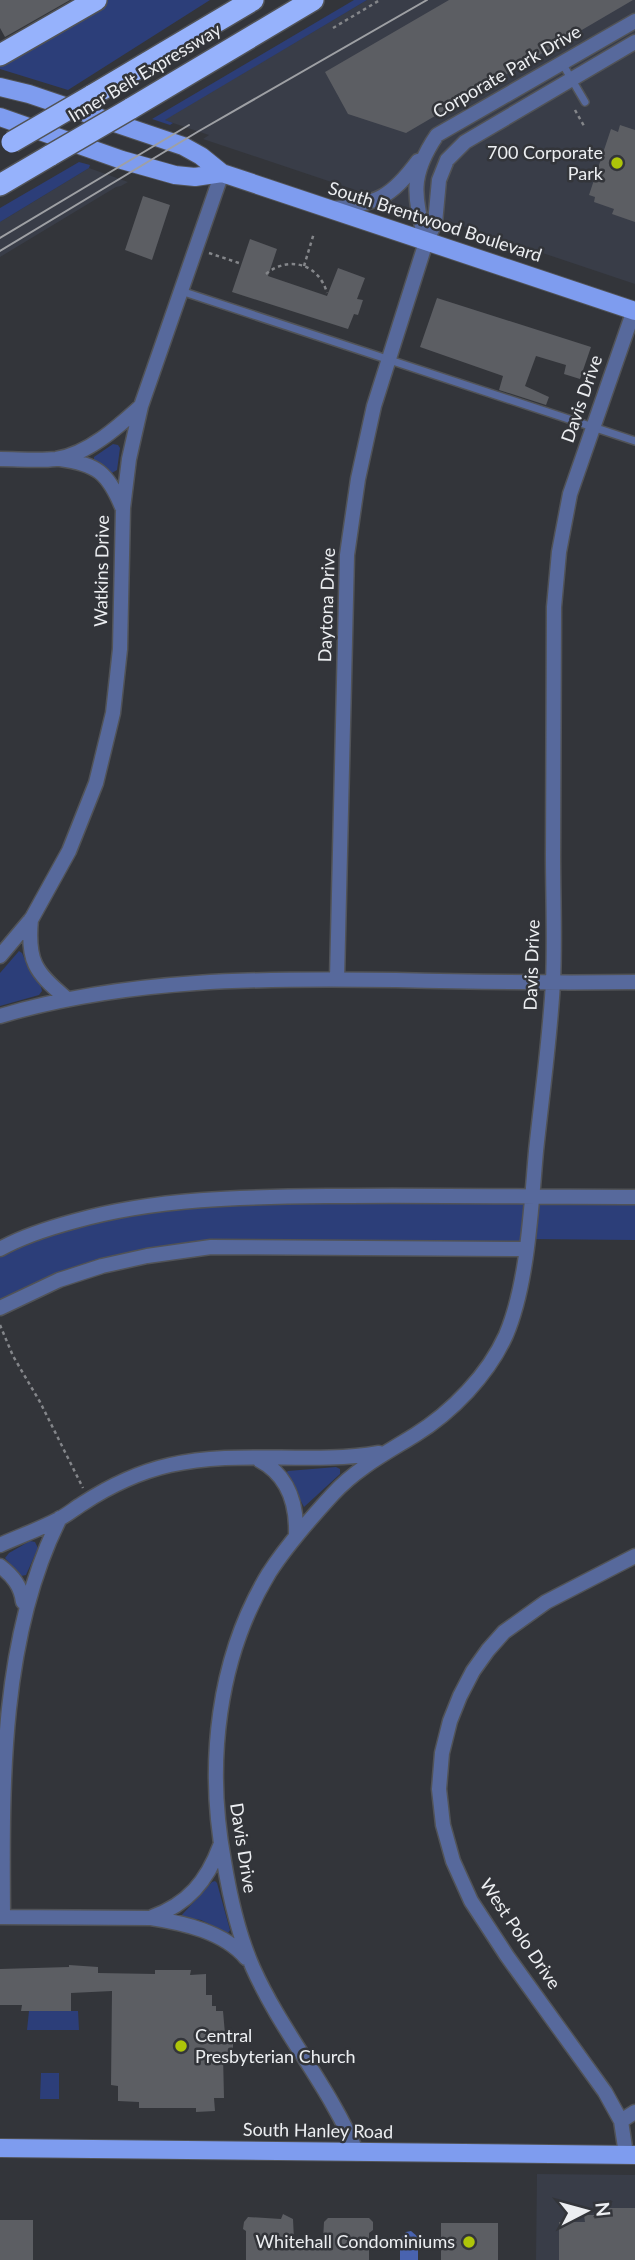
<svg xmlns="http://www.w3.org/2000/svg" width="635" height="2260" viewBox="0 0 635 2260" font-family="Lato,sans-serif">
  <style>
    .built { fill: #393d48 }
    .green { fill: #2c3e79 }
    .water { fill: #4963b0 }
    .building { fill: #5c5e63 }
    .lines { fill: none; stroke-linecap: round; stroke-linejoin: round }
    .lane-casing { stroke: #515357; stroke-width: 10 }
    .street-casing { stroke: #515357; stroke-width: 17 }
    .primary-casing { stroke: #515357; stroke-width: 20 }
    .highway-casing { stroke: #515357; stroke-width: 24 }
    .path { stroke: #84868a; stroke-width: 2.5; stroke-dasharray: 3.5 3.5; stroke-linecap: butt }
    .lane { stroke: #57699c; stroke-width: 7 }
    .street { stroke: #57699c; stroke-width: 14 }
    .primary { stroke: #7e9cef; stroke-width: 18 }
    .highway { stroke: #96b2fc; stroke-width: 21 }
    .tram { stroke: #9ea0a4; stroke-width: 2 }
    .highway-bridge-casing { stroke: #515357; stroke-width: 24; stroke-linecap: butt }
    .highway-bridge { stroke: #96b2fc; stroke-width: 21 }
    .poi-dot { fill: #aec509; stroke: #33353a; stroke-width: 2.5 }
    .labels { text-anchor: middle; stroke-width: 5; stroke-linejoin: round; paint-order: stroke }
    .street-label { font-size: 18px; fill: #eceef1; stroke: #33353a }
    .poi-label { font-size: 18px; fill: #eceef1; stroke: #33353a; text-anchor: end }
  </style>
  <rect width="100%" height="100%" fill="#33353a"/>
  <path class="built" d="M367,0H635V284L203,139L209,135L164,120Z
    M89,168L128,182L121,186L116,187L0,257V222Z
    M537,2174L635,2175V2260H536Z"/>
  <path class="green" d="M107,0H210L68,90L0,69V62Z
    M354,0H367L165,120L173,123L170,125L152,119Z
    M79,162L90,165L89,168L0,222V208Z
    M113,444L118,445L120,448L117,470L110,474L94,460V457Z
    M19,951L22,953C27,967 41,981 42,991L39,995L0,1006V973Z
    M635,1197V1240L527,1239L525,1249L270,1246L147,1256L0,1308V1249L136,1206Z
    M336,1467L340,1469V1474L304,1507L286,1473L288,1471Z
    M30,1541L35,1542L38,1548L26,1575L21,1576L5,1558L9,1553Z
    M215,1881L217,1883L230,1930L228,1933L201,1920L180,1917L212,1882Z
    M29,2011H78L79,2030H27Z
    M41,2073H59V2099H40Z"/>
  <path class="water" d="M411,2231L418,2237V2260H400V2239L406,2232Z"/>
  <path class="building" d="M0,0H70L5,37L0,28Z
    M449,0H633L406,133L348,114L325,72Z
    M620,125L635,130V222L612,214L614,209L594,202L595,197L589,195L611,129L618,132Z
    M143,196L170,205L152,260L125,250Z
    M250,239L277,249L268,276L327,296L338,268L365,278L357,299L363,300L358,315L354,314L348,329L232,292Z
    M437,298L591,347L580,379L564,374L566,365L536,356L525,386L549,397L546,405L499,390L503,376L420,347Z
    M69,1965L98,1967V1973L155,1974V1970H191L190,1975L206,1974V1995H212V2006H216V2011H223L225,2034H233V2055H223L224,2098H214L215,2111L196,2112V2108H139V2102L118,2101V2086L111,2085L112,1991L71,1993V2011H21L22,2005H0V1969L69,1967Z
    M607,2208H635V2260H559V2222H585L584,2215H608Z
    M283,2214L293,2219L294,2240L313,2241H323L324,2222L328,2218H369L373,2222V2230L369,2233V2260H246V2231L243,2229L244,2222L248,2217L281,2219Z
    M0,2220H33V2260H0Z
    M441,2223H498V2260H441Z"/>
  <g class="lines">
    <defs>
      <path id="lane" d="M562,63L585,102
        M181,291L635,441"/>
      <path id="street" d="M333,209C378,202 390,199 418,161
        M426,242C414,196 409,176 437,135L635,21
        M0,459C18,459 38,461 56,459C88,454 118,427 141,406
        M60,459C97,464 108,473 122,507
        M31,919C27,961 35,972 66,998
        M0,956L32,918L69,851L96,783L113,713L120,649L123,508L129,459L141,406L222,173
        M337,979L347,555L358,479L374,406L426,242L435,223L439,180L447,160L465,142L635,42
        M0,1016C128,978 263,978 396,980C475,982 555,983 635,982
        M0,1249C23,1236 49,1228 75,1221C161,1197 249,1197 338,1196C437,1195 536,1197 635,1197
        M0,1308L59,1280L102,1266L147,1256L211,1247L525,1249
        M259,1460C288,1475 297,1504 296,1535
        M0,1545C20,1536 40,1529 59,1519C67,1515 74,1509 82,1504C108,1487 139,1472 170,1465C238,1449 309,1465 379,1453
        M0,1566C13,1576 21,1586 23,1602
        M0,1917L151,1918C184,1923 224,1932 246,1958
        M3,1917C2,1784 0,1637 60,1518
        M152,1917C188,1904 207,1881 220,1846
        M621,2121L635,2112
        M357,2153C330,2087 282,2033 253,1968C238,1934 230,1898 224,1861C206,1765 217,1658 269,1573C287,1545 310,1519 333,1494C357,1468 386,1453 415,1435C452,1412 488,1375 506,1335C528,1283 531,1208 536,1151C542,1095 550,1038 553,982C555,939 553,897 553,854C554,772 554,690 554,607L559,552L570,494L634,310
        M626,2154L621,2121L605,2092L507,1956L471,1901L453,1861L443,1825L439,1789L442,1753L450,1721L460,1696L473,1671L488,1650L504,1632L546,1602L635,1556"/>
      <path id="primary" d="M0,87L29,94L183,146L201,156L222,173L635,311
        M0,117L122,160L175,175L195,177L222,173
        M0,2148L635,2155"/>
      <path id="highway" d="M0,55L96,0
        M91,96L253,0
        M130,109L313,0
        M0,185L51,155"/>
    </defs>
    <use href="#lane" class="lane-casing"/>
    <use href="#street" class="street-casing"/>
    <use href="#primary" class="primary-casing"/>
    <use href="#highway" class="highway-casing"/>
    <path class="path" d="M333,28L380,0
      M575,110L584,126
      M209,253L239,263
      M304,266L314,233
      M266,274C289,255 319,264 327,293
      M0,1325L13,1356L40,1402L83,1488"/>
    <use href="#lane" class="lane"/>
    <use href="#street" class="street"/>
    <use href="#primary" class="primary"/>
    <use href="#highway" class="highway"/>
    <path class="tram" d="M0,238L189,125
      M0,251L199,131L427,0"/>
    <defs>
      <path id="highway-bridge" d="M12,142L91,96
        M51,155L130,109"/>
    </defs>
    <use href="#highway-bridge" class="highway-bridge-casing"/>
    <use href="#highway-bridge" class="highway-bridge"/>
  </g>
  <g class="poi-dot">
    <circle cx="617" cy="163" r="7"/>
    <circle cx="181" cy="2046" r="7"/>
    <circle cx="469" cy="2242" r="7"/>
  </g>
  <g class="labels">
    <g class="street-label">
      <text transform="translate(507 72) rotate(-30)" y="6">Corporate Park Drive</text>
      <text transform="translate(145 73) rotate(-31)" y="6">Inner Belt Expressway</text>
      <text transform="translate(435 222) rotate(18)" y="6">South Brentwood Boulevard</text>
      <text transform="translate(582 399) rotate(-71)" y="6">Davis Drive</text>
      <text transform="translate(102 571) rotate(-89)" y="6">Watkins Drive</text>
      <text transform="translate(327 605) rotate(-88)" y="6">Daytona Drive</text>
      <text transform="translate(532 965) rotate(-88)" y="6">Davis Drive</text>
      <text transform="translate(243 1848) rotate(81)" y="6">Davis Drive</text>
      <text transform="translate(520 1934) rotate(56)" y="6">West Polo Drive</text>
      <text transform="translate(318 2131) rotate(1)" y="6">South Hanley Road</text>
    </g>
    <g class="poi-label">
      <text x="603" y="159">700 Corporate<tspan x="603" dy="21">Park</tspan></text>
      <text x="195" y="2042" text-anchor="start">Central<tspan x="195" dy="21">Presbyterian Church</tspan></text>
      <text x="455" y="2248">Whitehall Condominiums</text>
    </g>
  </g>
  <g transform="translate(586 2211) rotate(84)" stroke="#33353a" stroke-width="5" paint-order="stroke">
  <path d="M0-5L12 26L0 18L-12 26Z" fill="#eceef1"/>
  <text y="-10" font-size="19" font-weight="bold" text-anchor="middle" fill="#eceef1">N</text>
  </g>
</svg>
